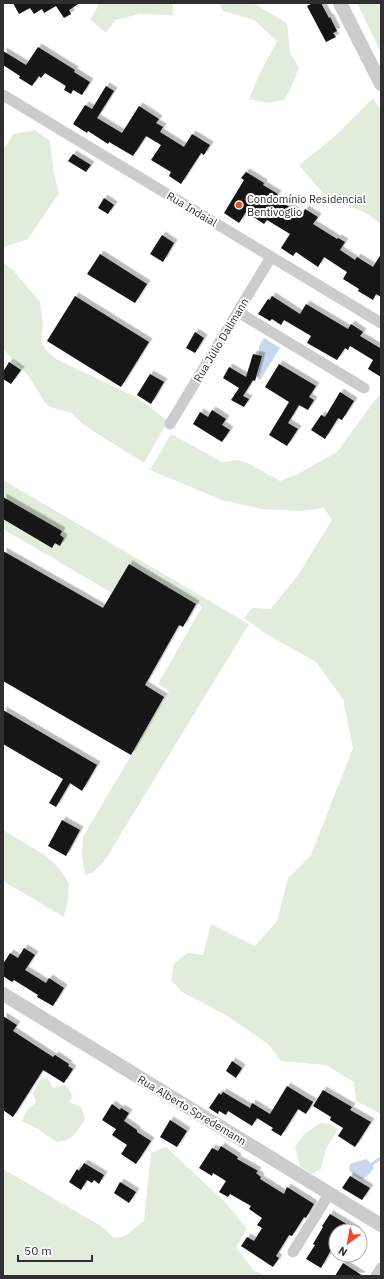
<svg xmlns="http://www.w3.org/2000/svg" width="384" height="1279" viewBox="0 0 384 1279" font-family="'IBM Plex Sans',sans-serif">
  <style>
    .green { fill: #e1ecdc }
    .water { fill: #c9d6ec }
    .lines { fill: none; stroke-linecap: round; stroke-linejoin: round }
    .stream { stroke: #c9d6ec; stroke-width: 3 }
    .building { fill: #161616; filter: url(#shadow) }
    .minor { stroke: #ccc; stroke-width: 11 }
    .tertiary { stroke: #ccc; stroke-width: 14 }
    .poi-dot { fill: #e54e31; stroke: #fff; stroke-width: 1.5 }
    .labels { text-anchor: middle; stroke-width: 4; stroke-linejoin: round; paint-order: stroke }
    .poi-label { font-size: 11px; fill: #2f2f2f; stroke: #fff; text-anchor: start }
    .street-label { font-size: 11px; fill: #2f2f2f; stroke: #fff }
  </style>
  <defs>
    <filter id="shadow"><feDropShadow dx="3.5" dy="-3.5" stdDeviation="0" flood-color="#0004"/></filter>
  </defs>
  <rect width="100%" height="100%" fill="#fff"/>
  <path class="green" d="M98,3H173V15L140,14L115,20L106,33L90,19L97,8Z
    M219,3H253L287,23L290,52L299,68L290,90L284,100L267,103L249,99L259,75L277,41L254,20L223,11Z
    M357,3H381V53Z
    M373,98L381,111V224L366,213L326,197L299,165L333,138Z
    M35,130L50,141L54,174L59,193L28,239L4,247L3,244V150L14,134Z
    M3,263L12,269L40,302L43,324L41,342L46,350L56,359L136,397L168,421L144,463L84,425L72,413L50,407L45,403L28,375L3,349Z
    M381,394V1114L356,1101L354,1082L326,1065L281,1061L268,1044L226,1015L182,992L171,980L174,964L187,953L203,955L211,924L255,946L277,921L288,878L311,855L353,748L343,699L316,662L263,632L244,618L252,608L271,609L298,575L332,520L324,508L301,511L261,509L222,500L150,470L171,434L222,462L238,460L252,465L280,481L298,474L337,452L375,400Z
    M3,480L249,624L105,860L92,873L85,875L82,857L83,837L169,691L158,684L202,607L129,564L112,593L3,529V519L52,548L55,543L60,545L64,538L60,535L62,531L3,497Z
    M3,830L46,856L58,867L69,883L68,899L64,917L3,881Z
    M41,1078L48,1079L53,1088L67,1085L72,1097L69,1102L81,1107L85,1120C74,1134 75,1140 56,1142C45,1133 34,1126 22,1121L27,1110L36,1102L33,1093Z
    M320,1123L329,1124L338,1129L326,1149L321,1169L312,1174L300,1166L295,1147L303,1135Z
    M166,1147L226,1203L247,1229L236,1247L254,1271L268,1276H3V1169L101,1226L114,1238L125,1236L144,1221L151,1153Z"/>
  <path class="water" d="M264,338L280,348L260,380L258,379L259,346Z
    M366,1159L372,1164L374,1168L368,1175L362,1180L352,1174L349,1169L350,1164Z"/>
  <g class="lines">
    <path class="stream" d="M372,1164L381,1158"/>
  </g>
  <path class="building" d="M13,3H80L69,10L71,14L64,18L56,6L44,13L42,9L34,14L30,8L19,14Z
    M313,3H321L329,18L330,17L337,31L333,33L336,37L326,42L307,6Z
    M38,47L75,70L74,72L90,82L82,95L73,90L71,94L64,90L66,86L45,73L41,78L39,76L32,86L19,78L20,76L3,65V51L26,65Z
    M106,86L114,91L97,118L122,133L139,106L159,119L156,123L163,127L160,132L184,147L192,134L210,145L204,155L201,153L181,184L169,176L171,172L151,160L161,145L146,136L133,156L109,142L108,144L88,131L87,133L73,124L85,105L92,109Z
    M73,154L91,165L86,172L68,161Z
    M246,172L264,183L263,185L278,194L275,198L302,215L305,209L318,217L313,224L337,239L338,238L345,242L340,250L355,260L357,257L373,267L381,254V297L376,294L373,300L358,291L359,289L343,279L347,272L324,257L318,267L296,252L293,256L281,248L290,234L267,220L264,224L246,212L239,223L224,213L244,180L241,178Z
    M104,198L114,205L108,214L98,208Z
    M162,235L174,243L163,262L150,254Z
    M100,254L147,284L135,303L87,274Z
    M75,296L149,342L121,387L47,341Z
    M272,296L300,314L306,304L348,329L351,324L363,332L360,336L380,348L381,347V377L368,369L373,360L350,346L348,350L345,348L337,360L307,343L311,336L284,320L281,325L272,319L270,321L258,314L268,299L270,300Z
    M195,332L204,338L195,353L186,348Z
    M253,354L262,356L255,381L253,380L243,396L249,399L244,407L231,400L239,388L223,378L229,367L246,377Z
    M9,362L21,370L11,384L3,379V372Z
    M279,364L316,386L309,397L314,400L308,410L299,405L288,423L298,429L287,446L269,435L289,402L265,387Z
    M150,374L164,382L151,404L137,395Z
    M340,392L354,401L342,420L338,418L325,439L311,430L321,415L325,417Z
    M212,410L226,419L222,425L230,430L222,442L193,424L200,412L208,417Z
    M3,497L62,531L60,535L64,538L60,546L55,543L52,548L3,519Z
    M3,551L103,608L129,564L196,604L183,627L179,625L145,685L164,697L131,755L3,681Z
    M3,710L97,765L82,791L70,783L56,807L49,803L63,779L3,744Z
    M62,820L80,830L66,856L48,846Z
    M24,948L35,955L25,970L46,983L49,978L64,988L53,1006L37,997L38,995L14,980L12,982L3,976V964L10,953L18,958Z
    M3,1016L17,1025L13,1031L53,1057L55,1055L69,1064L68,1066L73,1069L64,1083L43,1070L13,1117L3,1110Z
    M232,1061L242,1068L236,1078L226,1071Z
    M287,1086L313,1102L306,1114L298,1109L281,1136L271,1130L273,1128L257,1118L252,1126L228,1111L226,1115L219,1111L218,1114L209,1108L219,1093L221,1095L223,1092L245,1105L250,1108L252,1103L270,1114Z
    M323,1090L352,1107L350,1110L371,1122L355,1147L338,1136L343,1128L330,1120L331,1117L313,1106Z
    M112,1104L120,1110L121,1108L129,1113L124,1121L137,1130V1132L151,1141L136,1164L121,1154L127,1145L112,1135L116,1129L102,1120Z
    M170,1120L187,1131L177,1147L160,1137Z
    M221,1146L238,1157L237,1159L258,1171L256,1173L261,1177L260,1179L284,1194L287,1187L314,1204L306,1218L304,1217L292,1236L289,1235L276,1256L279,1258L273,1267L241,1246L247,1237L254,1241L262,1228L257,1225L262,1218L249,1209L251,1206L230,1194L228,1197L219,1192L226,1181L213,1173L212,1176L199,1168L212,1148L218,1151Z
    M84,1163L104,1175L99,1184L94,1180L92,1183L87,1180L81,1190L69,1182L77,1169L79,1171Z
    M350,1176L370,1188L362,1200L342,1188Z
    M120,1182L136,1192L129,1203L114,1193Z
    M330,1214L358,1231H336V1241L321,1268L306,1259L315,1245L313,1244L323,1227L322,1226Z
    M343,1263L363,1276H335Z"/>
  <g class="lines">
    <path class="minor" d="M3,95L381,323
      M238,312L364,388
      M170,424L271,257
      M293,1252L329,1194
      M376,1276L381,1268"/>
    <path class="tertiary" d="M340,3L381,84
      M3,994L381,1225"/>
  </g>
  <circle class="poi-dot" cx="239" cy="205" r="4"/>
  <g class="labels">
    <g class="poi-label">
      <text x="247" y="203">Condomínio Residencial<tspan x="247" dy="13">Bentivoglio</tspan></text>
    </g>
    <g class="street-label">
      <text transform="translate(192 209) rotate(31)" y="4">Rua Indaial</text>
      <text transform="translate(221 340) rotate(-59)" y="4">Rua Júlio Dallmann</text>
      <text transform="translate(192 1110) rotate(31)" y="4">Rua Alberto Spredemann</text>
    </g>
  </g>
  <rect width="384" height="1279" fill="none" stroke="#2f2f2f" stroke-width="8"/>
  <g transform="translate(348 1243) rotate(212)"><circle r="19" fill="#ffffff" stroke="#acacac"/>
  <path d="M0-3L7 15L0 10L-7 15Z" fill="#e54e31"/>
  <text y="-6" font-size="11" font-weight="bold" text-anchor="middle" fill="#2f2f2f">N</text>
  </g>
  <path d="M18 1255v6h74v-6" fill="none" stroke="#2f2f2f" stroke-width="2"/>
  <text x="24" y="1255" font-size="12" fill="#2f2f2f" stroke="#ffffff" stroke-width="3" paint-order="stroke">50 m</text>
</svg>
